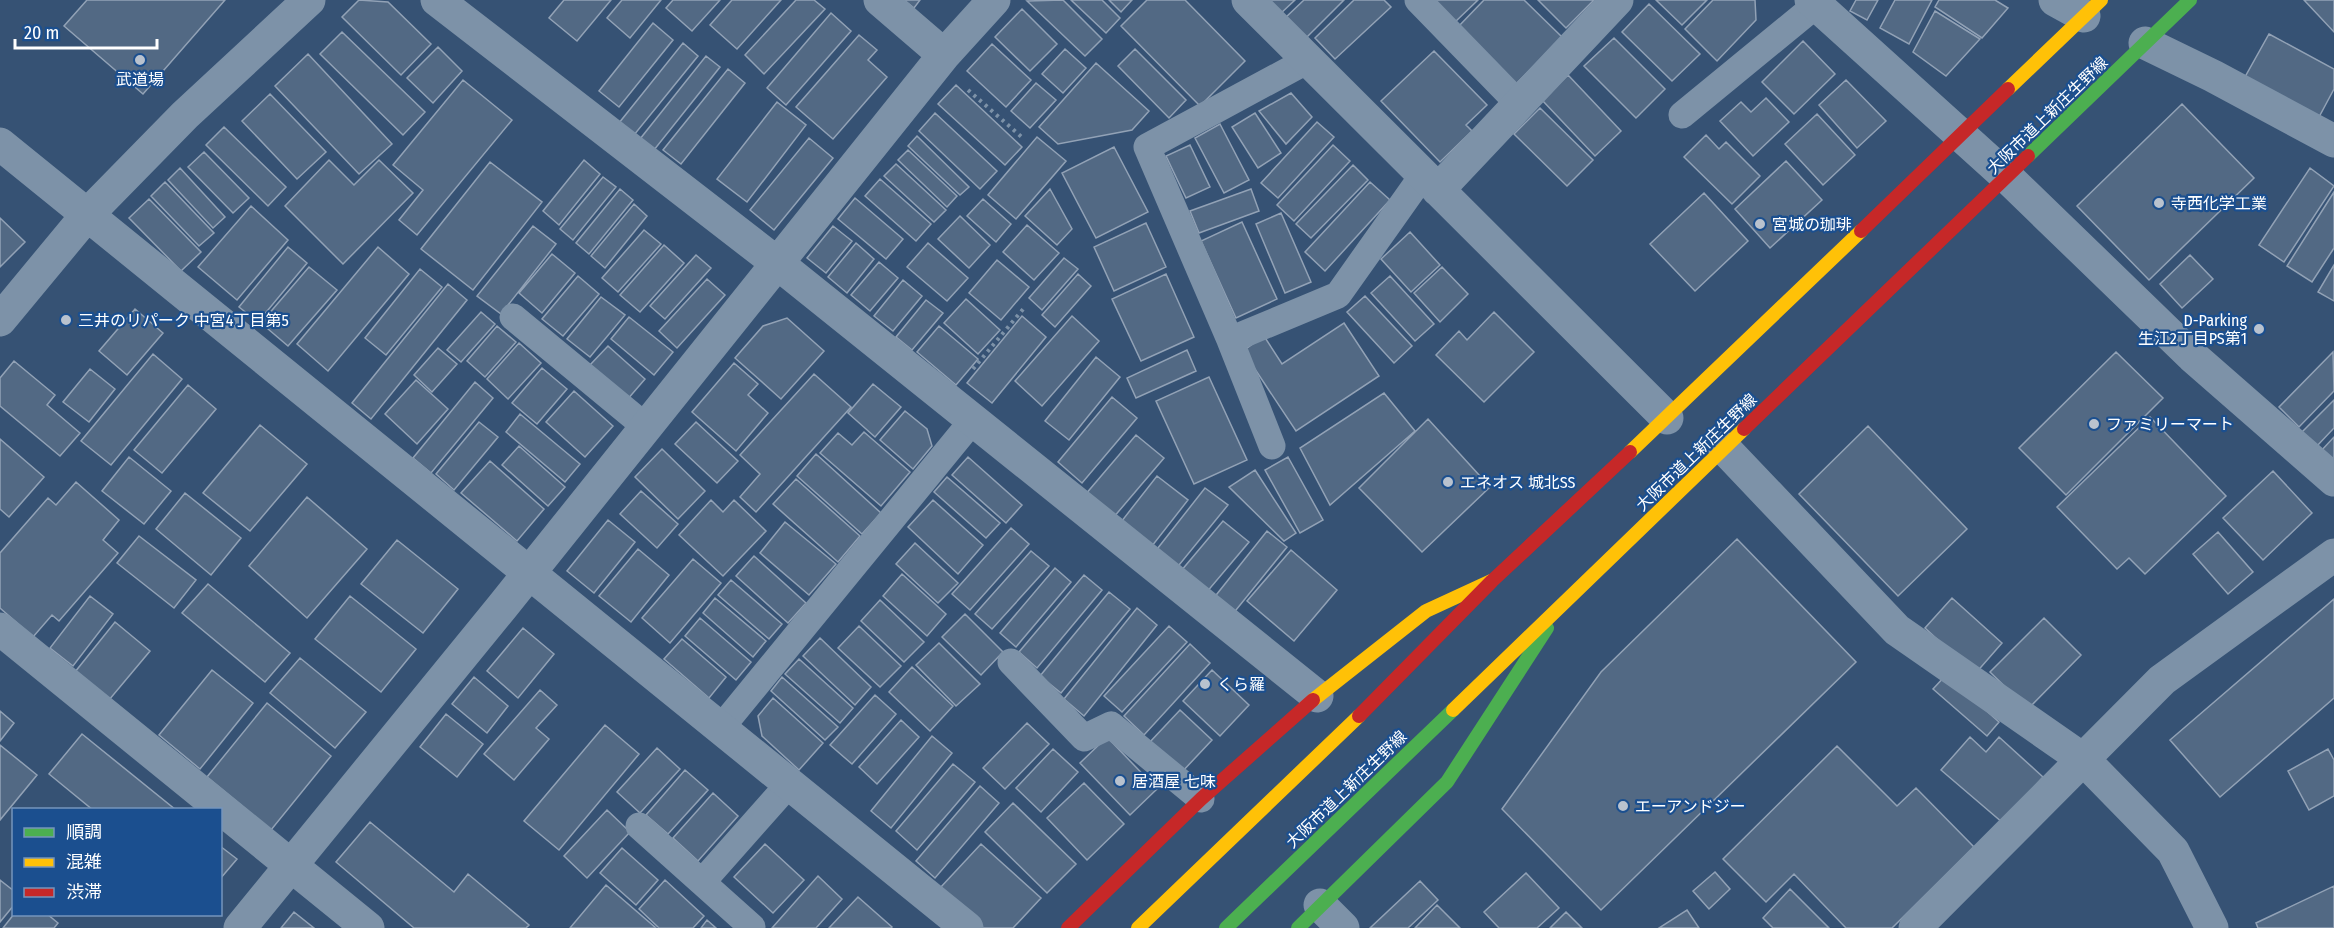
<svg xmlns="http://www.w3.org/2000/svg" width="2334" height="928" viewBox="0 0 2334 928" font-family="'Fira Sans Condensed','Noto Sans JP',sans-serif">
  <style>
    .building { fill: #526984; stroke: #92a2b6; stroke-width: 1.5 }
    .lines { fill: none; stroke-linecap: round; stroke-linejoin: round }
    .path { stroke: #7d92a8; stroke-width: 4; stroke-dasharray: 3 4.5; stroke-linecap: butt }
    .lane { stroke: #7d92a8; stroke-width: 27 }
    .street { stroke: #7d92a8; stroke-width: 33 }
    .fast { stroke: #4caf50; stroke-width: 14 }
    .slow { stroke: #ffc107; stroke-width: 14 }
    .jam { stroke: #c62828; stroke-width: 14 }
    .poi-dot { fill: #b9c2ce; stroke: #1b4f8f; stroke-width: 2 }
    .labels { text-anchor: middle; stroke-width: 4.5; stroke-linejoin: round; paint-order: stroke }
    .poi-label { font-size: 16px; fill: #fff; stroke: #1b4f8f; text-anchor: start }
    .street-label { font-size: 16px; fill: #fff; stroke: #1b4f8f }
  </style>
  <rect width="100%" height="100%" fill="#365274"/>
  <path class="building" d="M87,0H225L143,94L64,26Z
    M359,0L388,2L431,44L401,75L342,17Z
    M564,0H611L577,41L549,18Z
    M622,0H661L630,38L607,18Z
    M673,0H720L692,31L666,8Z
    M732,0H781L737,49L710,25Z
    M796,0H814L825,9L764,74L745,55Z
    M904,0H920L914,8Z
    M1063,0L1102,39L1085,56L1027,1Z
    M1071,0H1102L1120,18L1106,33Z
    M1109,0H1132L1121,12Z
    M1147,0H1185L1245,61L1200,106L1121,26Z
    M1265,0H1295L1279,15Z
    M1304,0H1344L1304,40L1284,19Z
    M1354,0H1384L1391,7L1335,59L1315,38Z
    M1432,0H1478L1454,23Z
    M1484,0H1524L1562,37L1515,85L1457,28Z
    M1538,0H1594L1566,28Z
    M1656,0H1707L1682,25Z
    M1713,0H1755L1756,20L1717,61L1685,29Z
    M1856,0H1878L1867,20L1850,11Z
    M1895,0H1932L1909,44L1880,28Z
    M1939,0H1995L2008,8L1982,38L1935,7Z
    M2304,0H2334V32Z
    M1649,4L1700,54L1672,81L1622,32Z
    M1022,9L1057,44L1030,71L995,37Z
    M1935,11L1980,39L1946,76L1913,52Z
    M831,13L851,31L786,105L767,88Z
    M653,23L673,40L619,107L599,91Z
    M342,32L425,112L403,135L320,54Z
    M2269,34L2334,69V89L2319,117L2245,77Z
    M859,35L877,50L868,60L887,77L833,139L796,107Z
    M1614,38L1665,89L1636,118L1584,66Z
    M1803,41L1835,74L1794,114L1762,82Z
    M683,43L698,56L634,135L619,123Z
    M992,44L1031,80L1006,107L967,71Z
    M438,47L462,71L433,103L407,78Z
    M1065,49L1086,68L1063,93L1042,74Z
    M1135,49L1186,100L1169,118L1118,66Z
    M1434,51L1487,105L1466,125L1472,131L1440,162L1381,101Z
    M308,54L392,144L359,174L275,86Z
    M706,56L720,67L654,150L640,139Z
    M1096,63L1149,111L1132,130L1058,144L1039,127Z
    M728,69L745,83L681,164L663,150Z
    M1568,75L1621,131L1595,156L1542,100Z
    M463,80L512,120L417,235L399,220L423,190L393,165Z
    M1846,80L1886,121L1857,148L1819,105Z
    M1036,83L1056,100L1030,128L1011,111Z
    M956,85L1022,147L1005,165L938,104Z
    M1291,93L1312,117L1286,144L1259,111Z
    M270,94L326,152L297,179L242,121Z
    M1766,98L1789,122L1753,156L1720,121L1741,102L1751,112Z
    M777,102L806,125L747,202L717,179Z
    M2182,104L2254,178L2149,280L2077,206Z
    M1540,108L1593,160L1567,186L1514,134Z
    M935,113L997,171L980,189L919,131Z
    M1255,113L1281,153L1258,168L1232,127Z
    M1817,114L1855,155L1823,185L1785,144Z
    M1317,122L1334,137L1278,198L1261,183Z
    M1220,124L1249,180L1224,193L1195,138Z
    M224,127L286,187L268,206L206,145Z
    M1706,135L1719,149L1726,142L1760,176L1732,204L1684,157Z
    M917,136L969,187L960,195L908,146Z
    M1037,137L1066,161L1016,219L988,195Z
    M809,138L833,158L774,230L750,210Z
    M1190,145L1210,187L1186,198L1166,156Z
    M1333,145L1350,161L1294,221L1277,205Z
    M1114,147L1148,212L1096,238L1062,173Z
    M908,150L957,196L947,207L898,160Z
    M204,152L249,198L233,213L188,167Z
    M329,160L354,185L379,160L413,193L343,264L285,206Z
    M584,160L600,174L559,225L543,211Z
    M1786,161L1822,200L1770,248L1735,209Z
    M490,162L542,202L473,290L421,249Z
    M896,164L946,210L934,222L884,176Z
    M1353,165L1368,180L1311,238L1296,224Z
    M180,168L225,217L213,228L168,180Z
    M2310,168L2334,186L2284,262L2259,245Z
    M603,177L616,187L573,240L560,229Z
    M880,179L931,224L916,241L865,196Z
    M165,182L214,233L199,246L151,196Z
    M1370,182L1390,200L1325,271L1305,252Z
    M620,189L633,200L589,254L576,243Z
    M1050,189L1072,229L1057,245L1025,216Z
    M1251,189L1259,211L1199,233L1190,211Z
    M2334,192V248L2312,282L2287,266Z
    M1704,193L1748,241L1695,291L1650,244Z
    M855,198L903,239L886,259L838,219Z
    M149,199L201,252L181,271L129,218Z
    M983,199L1011,224L996,242L967,216Z
    M634,204L647,216L605,268L591,256Z
    M251,206L288,240L237,300L198,267Z
    M1281,213L1311,282L1285,293L1256,224Z
    M960,216L990,245L969,268L938,239Z
    M0,218L25,242L0,267Z
    M1242,222L1277,299L1236,318L1201,241Z
    M1146,223L1166,267L1114,291L1094,247Z
    M1027,225L1059,253L1034,280L1003,252Z
    M533,226L556,244L501,314L477,296Z
    M833,226L852,241L826,273L807,258Z
    M644,230L661,244L618,292L602,278Z
    M1410,232L1440,265L1411,292L1381,259Z
    M856,243L874,259L847,293L828,277Z
    M928,243L968,278L947,301L907,267Z
    M664,245L684,263L640,312L620,295Z
    M288,247L307,263L258,322L239,307Z
    M378,247L409,274L328,371L297,344Z
    M552,254L575,273L542,313L519,293Z
    M696,255L711,268L665,319L650,306Z
    M2190,255L2213,279L2182,308L2160,284Z
    M1064,258L1078,269L1042,310L1029,298Z
    M997,260L1029,287L1001,320L969,293Z
    M879,262L898,278L870,311L851,295Z
    M2334,265V301L2318,292Z
    M309,267L337,290L288,346L261,323Z
    M1442,267L1468,294L1440,322L1414,293Z
    M420,269L442,287L386,355L365,338Z
    M1078,274L1091,286L1055,327L1042,315Z
    M1166,274L1194,337L1141,361L1112,299Z
    M578,276L599,294L563,336L542,319Z
    M1390,276L1434,324L1415,341L1371,293Z
    M707,279L725,295L677,348L659,331Z
    M903,280L922,296L893,331L874,316Z
    M448,284L467,300L371,419L352,403Z
    M1365,296L1412,346L1394,363L1347,312Z
    M601,297L625,315L590,357L567,339Z
    M966,299L1000,330L978,354L944,323Z
    M926,300L943,313L912,350L896,337Z
    M135,309L163,333L127,375L99,351Z
    M481,312L495,324L461,362L447,350Z
    M1494,312L1534,352L1484,402L1436,355L1459,331L1467,340Z
    M1022,316L1046,337L992,403L967,383Z
    M1072,316L1099,341L1042,406L1015,381Z
    M629,317L673,352L654,375L611,339Z
    M787,318L824,351L781,399L735,358L763,326Z
    M1344,323L1379,376L1296,431L1243,351L1264,336L1282,364Z
    M497,326L516,342L485,377L467,361Z
    M939,326L978,359L956,385L917,352Z
    M519,343L541,363L508,399L487,379Z
    M608,346L645,379L627,400L589,366Z
    M438,348L457,364L432,392L414,375Z
    M1187,350L1196,371L1136,398L1127,378Z
    M2116,352L2163,398L2066,495L2019,448Z
    M2333,352L2334,391L2299,427L2279,407Z
    M153,354L182,379L111,465L81,441Z
    M1096,357L1120,377L1069,440L1045,421Z
    M14,361L55,395L47,405L80,433L60,456L0,406V378Z
    M734,363L758,384L748,395L768,413L736,451L692,412Z
    M542,368L567,389L537,424L512,403Z
    M90,369L115,389L89,422L63,402Z
    M814,374L851,407L756,512L740,497L760,474L740,455Z
    M1209,377L1247,460L1194,484L1156,401Z
    M416,380L448,409L417,444L385,414Z
    M475,382L493,398L431,473L413,458Z
    M873,384L901,407L875,437L848,413Z
    M188,385L216,409L162,473L134,450Z
    M574,391L613,426L585,457L546,422Z
    M1384,393L1415,431L1330,505L1300,448Z
    M1112,397L1137,418L1082,483L1058,462Z
    M2334,400V428L2317,446L2302,432Z
    M905,411L927,429L932,446L913,469L880,440Z
    M520,414L580,464L565,482L506,432Z
    M2150,417L2226,496L2145,574L2129,558L2117,569L2057,507Z
    M1428,419L1490,487L1422,552L1359,488Z
    M479,422L498,437L454,490L436,474Z
    M696,422L738,461L717,483L675,444Z
    M260,425L307,464L250,531L203,493Z
    M1868,426L1967,529L1898,596L1799,494Z
    M864,432L910,472L881,506L820,453L838,433L852,445Z
    M1136,435L1164,458L1113,518L1085,495Z
    M2334,437V462L2321,451Z
    M0,439L44,477L9,517L0,509Z
    M519,446L565,487L548,506L502,465Z
    M662,449L705,491L678,519L635,477Z
    M816,454L881,513L862,534L797,476Z
    M129,457L171,491L144,524L102,491Z
    M968,457L1022,505L1006,523L952,475Z
    M1288,457L1323,520L1300,533L1265,470Z
    M490,461L544,509L517,541L461,493Z
    M1255,470L1296,533L1284,541L1229,487Z
    M2273,471L2312,513L2263,560L2223,518Z
    M1157,476L1188,500L1152,546L1121,522Z
    M947,477L1000,523L986,538L934,492Z
    M796,479L860,536L838,562L773,504Z
    M76,482L119,520L103,540L118,553L59,621L52,615L33,637L0,608V553L48,498L56,505Z
    M1205,488L1228,505L1175,570L1154,553Z
    M641,491L678,524L657,548L620,514Z
    M185,493L241,538L211,575L156,529Z
    M307,497L367,549L307,618L249,566Z
    M711,500L723,512L734,500L766,531L723,576L679,535Z
    M933,500L983,545L958,574L908,527Z
    M608,520L635,542L594,593L567,571Z
    M1223,521L1249,542L1206,593L1181,571Z
    M785,522L836,564L809,595L760,553Z
    M1011,528L1029,544L970,610L952,594Z
    M1267,531L1287,547L1232,615L1213,599Z
    M2218,532L2253,572L2228,594L2193,554Z
    M139,536L196,580L174,608L117,563Z
    M1737,539L1856,662L1601,910L1502,809L1601,672Z
    M397,540L458,589L423,633L361,584Z
    M915,543L958,583L938,603L896,564Z
    M638,549L669,575L631,622L599,596Z
    M1291,550L1337,590L1294,641L1247,601Z
    M1031,551L1049,566L992,629L975,614Z
    M754,556L806,603L788,623L736,576Z
    M693,559L721,583L670,643L642,618Z
    M1055,568L1071,582L1016,647L1000,633Z
    M902,574L946,614L927,636L883,596Z
    M1084,575L1102,590L1037,668L1019,652Z
    M731,580L782,624L769,639L718,595Z
    M208,584L290,653L265,682L182,613Z
    M1109,592L1130,609L1061,693L1040,676Z
    M90,596L113,614L73,666L50,648Z
    M350,596L416,649L381,692L315,639Z
    M715,598L766,641L753,657L703,613Z
    M1952,598L2002,643L1975,674L1925,628Z
    M2334,599V698L2220,797L2170,740Z
    M880,600L924,642L904,662L861,621Z
    M1137,608L1157,625L1084,716L1064,699Z
    M965,614L1003,652L981,675L942,637Z
    M700,618L751,662L736,680L685,636Z
    M2044,618L2081,655L2028,709L1990,672Z
    M115,622L150,651L109,700L75,672Z
    M859,626L901,666L880,687L838,648Z
    M1169,626L1187,642L1122,712L1104,696Z
    M523,628L554,654L518,698L487,671Z
    M820,638L871,687L855,705L803,656Z
    M682,639L726,677L709,698L664,659Z
    M939,643L980,684L956,706L916,665Z
    M1190,644L1210,663L1144,735L1124,716Z
    M300,658L366,712L335,748L270,693Z
    M799,659L853,708L840,723L785,674Z
    M912,667L953,706L930,731L889,692Z
    M212,670L253,703L200,769L159,735Z
    M1212,670L1249,705L1220,736L1183,701Z
    M1946,675L1999,722L1987,736L1933,689Z
    M474,677L508,706L487,733L452,704Z
    M782,677L838,727L825,740L771,691Z
    M540,690L557,705L536,728L549,739L514,780L484,754Z
    M875,695L896,714L852,764L830,745Z
    M773,698L823,743L799,770L762,736L758,716Z
    M267,703L331,756L271,830L207,777Z
    M1180,710L1212,740L1181,773L1149,743Z
    M0,711L14,723L0,741Z
    M446,714L483,744L457,777L420,747Z
    M901,720L919,737L877,784L859,767Z
    M1027,723L1049,744L1005,789L983,768Z
    M605,725L639,754L559,850L524,821Z
    M82,734L176,810H93L49,774Z
    M932,736L952,753L891,828L871,811Z
    M1107,737L1157,789L1130,815L1080,763Z
    M1970,737L1986,752L1999,737L2043,777L2003,823L1941,770Z
    M0,745L37,775L0,820Z
    M1837,746L1897,806L1916,788L1974,847L1892,928H1846L1794,874L1766,902L1723,859Z
    M657,748L680,769L640,813L617,792Z
    M1053,749L1078,772L1041,812L1016,788Z
    M2328,749L2334,760V796L2309,810L2288,771Z
    M953,764L975,782L917,850L896,831Z
    M685,770L708,790L668,834L646,815Z
    M1084,783L1124,824L1087,860L1047,818Z
    M980,786L999,803L935,878L916,861Z
    M713,793L738,816L698,861L673,838Z
    M1013,803L1076,864L1047,893L985,832Z
    M607,810L630,832L587,878L564,856Z
    M370,822L454,892L468,874L529,925L526,928H414L336,862Z
    M765,844L804,880L773,913L734,877Z
    M981,844L1041,898L1013,928H983L940,888Z
    M220,846L237,859L220,879Z
    M622,848L658,880L636,905L600,873Z
    M1715,872L1730,889L1709,909L1693,891Z
    M1526,873L1559,908L1537,928H1499L1484,912Z
    M818,876L842,899L816,928H772Z
    M0,880L14,891V905L0,922Z
    M665,880L704,916L693,928H659L639,909Z
    M1420,881L1438,900L1408,928H1370Z
    M606,885L656,928H570Z
    M2334,886V928H2258L2256,923Z
    M1790,889L1829,928H1773L1763,918Z
    M858,897L892,927L891,928H829Z
    M1437,905L1460,928H1415Z
    M1687,910L1699,928H1659Z
    M294,912L314,928H281Z
    M1566,912L1582,928H1550Z
    M14,914H47L58,923L54,928H3Z
    M707,920L716,928H701Z"/>
  <g class="lines">
    <path class="path" d="M968,90L1024,139
      M973,369L1024,308"/>
    <path class="lane" d="M1418,0L1519,104
      M1308,60L1147,147L1230,340L1338,295L1423,175
      M1682,115L1816,5
      M513,317L646,427
      M1230,340L1272,446
      M1011,662L1084,738L1111,725L1201,799
      M720,729L973,420
      M639,826L752,927
      M703,881L789,784"/>
    <path class="street" d="M437,0L777,263L1317,696
      M880,0L944,55
      M1248,0L1667,418
      M1811,0L2007,177L2192,356L2334,480
      M2055,0L2084,16
      M2145,43L2213,76L2334,141
      M0,144L967,928
      M1438,190L1617,0
      M0,320L87,215L185,115L309,0
      M1724,448L1897,630L2084,760L2173,851L2212,928
      M0,629L368,928
      M1320,905L1343,928
      M240,928L502,607L944,55L994,0
      M1915,928L2162,680L2334,555"/>
    <path class="fast" d="M2028,156L2190,0
      M1226,928L1453,710
      M1298,928L1447,782L1547,628"/>
    <path class="slow" d="M2008,89L2101,0
      M1630,452L1861,231
      M1313,700L1426,611L1491,581
      M1453,710L1744,429
      M1138,928L1359,716"/>
    <path class="jam" d="M1861,231L2008,89
      M1744,429L2028,156
      M1359,716L1492,581L1630,452
      M1068,928L1201,799L1313,700"/>
  </g>
  <g class="poi-dot">
    <circle cx="140" cy="60" r="6"/>
    <circle cx="2159" cy="203" r="6"/>
    <circle cx="1760" cy="224" r="6"/>
    <circle cx="66" cy="320" r="6"/>
    <circle cx="2259" cy="329" r="6"/>
    <circle cx="2094" cy="424" r="6"/>
    <circle cx="1448" cy="482" r="6"/>
    <circle cx="1205" cy="684" r="6"/>
    <circle cx="1120" cy="781" r="6"/>
    <circle cx="1623" cy="806" r="6"/>
  </g>
  <g class="labels">
    <g class="poi-label">
      <text x="140" y="85" text-anchor="middle">武道場</text>
      <text x="2171" y="209">寺西化学工業</text>
      <text x="1772" y="230">宮城の珈琲</text>
      <text x="78" y="326">三井のリパーク 中宮4丁目第5</text>
      <text x="2247" y="326" text-anchor="end">D-Parking<tspan x="2247" dy="18">生江2丁目PS第1</tspan></text>
      <text x="2106" y="430">ファミリーマート</text>
      <text x="1460" y="488">エネオス 城北SS</text>
      <text x="1217" y="690">くら羅</text>
      <text x="1132" y="787">居酒屋 七味</text>
      <text x="1635" y="812">エーアンドジー</text>
    </g>
    <g class="street-label">
      <text transform="translate(2047 115) rotate(-44)" y="6">大阪市道上新庄生野線</text>
      <text transform="translate(1696 452) rotate(-44)" y="6">大阪市道上新庄生野線</text>
      <text transform="translate(1346 789) rotate(-44)" y="6">大阪市道上新庄生野線</text>
    </g>
  </g>
  <rect x="12" y="808" width="210" height="108" fill="#1b4f8f" stroke="#7695bc" stroke-width="1.5"/>
  <rect x="24" y="828" width="30" height="9" fill="#4caf50" stroke="#7695bc" stroke-width="1.5"/>
  <text x="66" y="838" font-size="18" fill="#ffffff">順調</text>
  <rect x="24" y="858" width="30" height="9" fill="#ffc107" stroke="#7695bc" stroke-width="1.5"/>
  <text x="66" y="868" font-size="18" fill="#ffffff">混雑</text>
  <rect x="24" y="888" width="30" height="9" fill="#c62828" stroke="#7695bc" stroke-width="1.5"/>
  <text x="66" y="898" font-size="18" fill="#ffffff">渋滞</text>
  <path d="M15 39v9h142v-9" fill="none" stroke="#ffffff" stroke-width="3"/>
  <text x="24" y="39" font-size="18" fill="#ffffff" stroke="#1b4f8f" stroke-width="4.5" paint-order="stroke">20 m</text>
</svg>
